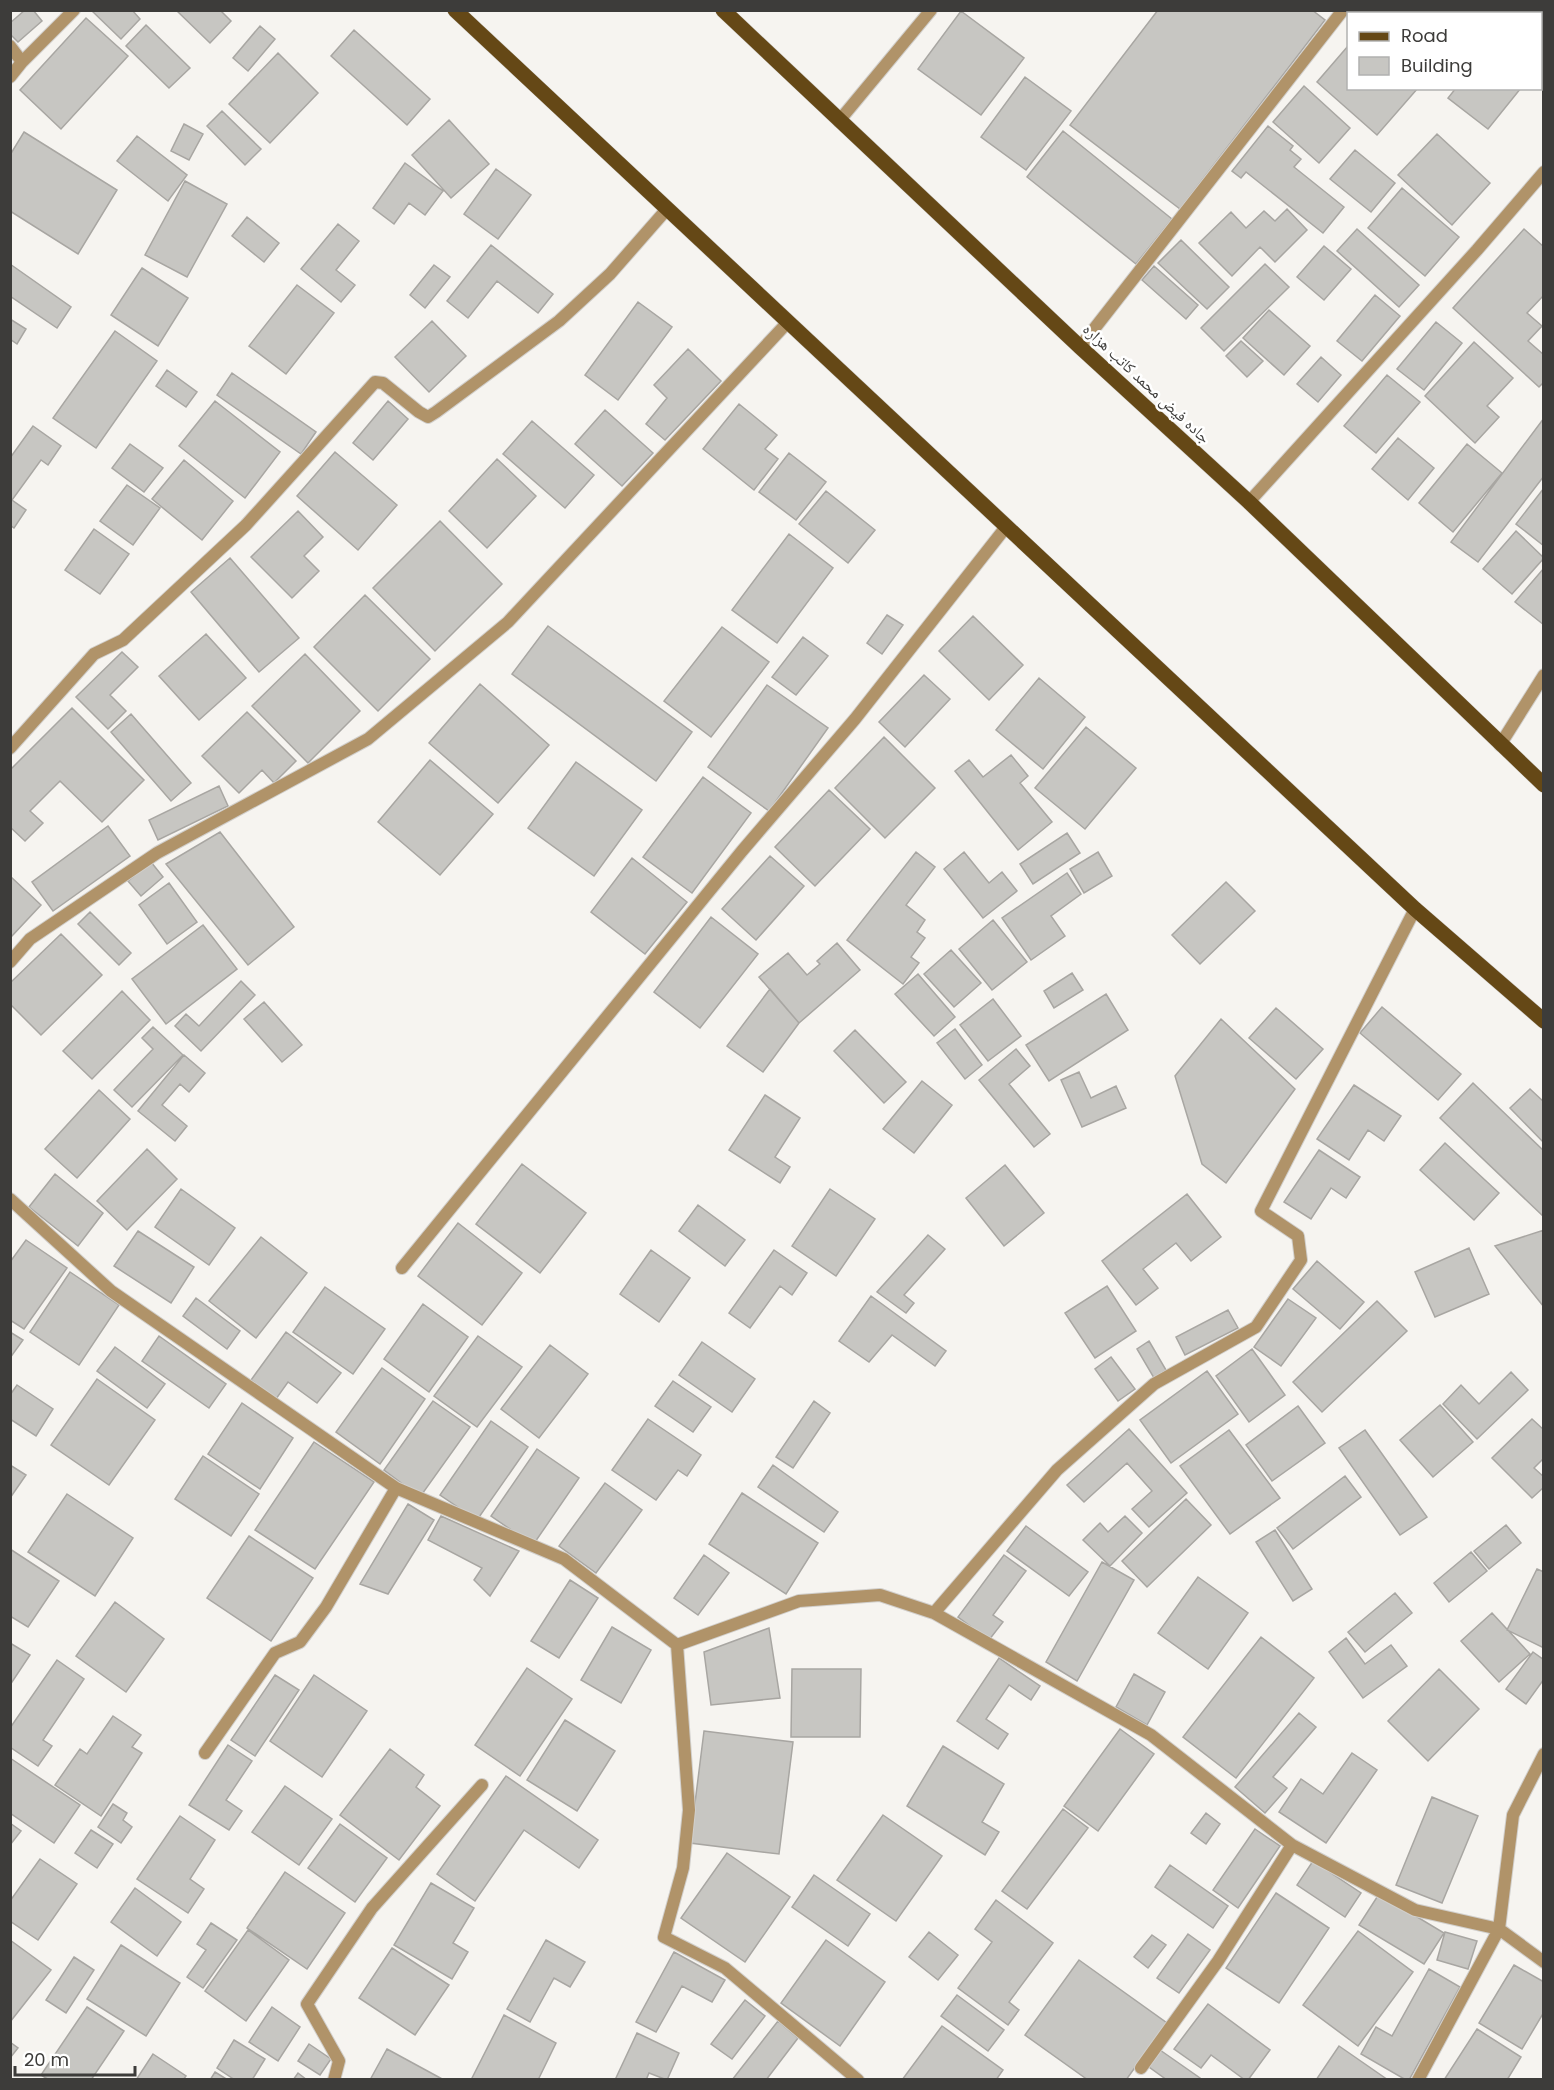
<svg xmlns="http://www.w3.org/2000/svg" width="1554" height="2090" viewBox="0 0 1554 2090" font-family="Poppins,'Noto Naskh Arabic',sans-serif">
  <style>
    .building { fill: #c7c6c2; stroke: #a8a6a2; stroke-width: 1.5 }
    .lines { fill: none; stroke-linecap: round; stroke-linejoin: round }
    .street-casing { stroke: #d1cfcc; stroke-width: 14 }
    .primary-casing { stroke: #d1cfcc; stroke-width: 16 }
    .street { stroke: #b09369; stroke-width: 12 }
    .primary { stroke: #654816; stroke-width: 15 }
    .labels { text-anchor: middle; stroke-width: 5; stroke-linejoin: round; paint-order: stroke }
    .street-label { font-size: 16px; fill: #3d3c3a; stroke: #fff }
  </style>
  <rect width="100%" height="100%" fill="#f6f4f0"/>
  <path class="building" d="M25,10H33L42,21L18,42L10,34V23Z
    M91,10H132L140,19L121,39Z
    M176,10H220L231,21L210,43Z
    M1158,10H1312L1325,20L1180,209L1070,125Z
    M1388,10H1472L1469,14H1392Z
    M961,11L1024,58L981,115L918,69Z
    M86,18L128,56L61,129L20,90Z
    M146,25L190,68L169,88L126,46Z
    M260,26L275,39L248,71L233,58Z
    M354,30L430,99L407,125L331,56Z
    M1348,46V88H1418L1377,135L1317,82Z
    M278,53L318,93L270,143L229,104Z
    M1025,77L1071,111L1026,170L981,137Z
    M1304,86L1350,128L1319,163L1273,122Z
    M1456,88H1521L1488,129L1448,98Z
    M222,111L261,149L245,165L207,126Z
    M449,120L489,164L451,198L412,155Z
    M184,124L203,134L189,160L171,151Z
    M1268,126L1293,146L1290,150L1301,159L1294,167L1344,207L1323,233L1246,172L1241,178L1232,171Z
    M1063,131L1172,219L1136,264L1027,177Z
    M24,132L117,190L78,254L10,211V155Z
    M1437,134L1490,183L1452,225L1398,175Z
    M137,136L187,175L168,201L117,161Z
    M1355,150L1395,183L1371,212L1330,179Z
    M405,163L443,191L425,215L409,203L394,224L373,208Z
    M496,169L531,195L498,239L464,214Z
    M185,181L227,204L187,277L145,255Z
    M1402,188L1459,237L1425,276L1368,228Z
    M1287,209L1307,230L1275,262L1260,247L1232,276L1199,243L1231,212L1246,228L1264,211L1275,221Z
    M247,217L279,243L264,262L232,236Z
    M338,224L359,241L336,270L355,285L341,302L301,269Z
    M1357,229L1419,285L1399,307L1337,251Z
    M1524,229L1544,247V295L1527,313L1542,326L1528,341L1544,355V382L1539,387L1453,308Z
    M1181,240L1229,287L1207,309L1158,263Z
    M491,245L553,294L538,313L497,281L468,318L447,301Z
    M1324,246L1351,269L1324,300L1297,277Z
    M10,264L71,307L57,328L10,296Z
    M1265,264L1289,287L1224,351L1201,328Z
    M434,265L450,277L425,308L410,295Z
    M1154,266L1198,305L1186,319L1142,280Z
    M142,268L188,298L158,346L111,315Z
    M297,285L334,313L286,374L249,346Z
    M1375,295L1400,316L1362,361L1337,341Z
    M638,302L672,327L618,400L585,375Z
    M1269,310L1310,346L1284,375L1243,338Z
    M10,319L26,329L17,344L10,339Z
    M432,321L466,356L429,392L395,357Z
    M1436,322L1462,343L1424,390L1397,369Z
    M115,331L157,361L96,448L53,418Z
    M1241,341L1263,361L1247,377L1226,356Z
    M1474,342L1513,378L1487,406L1499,417L1475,443L1425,396Z
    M688,349L721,381L665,440L646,424L667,398L654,385Z
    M1321,357L1341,375L1318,402L1297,384Z
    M167,370L197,392L186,407L156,386Z
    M232,373L316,432L301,454L217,395Z
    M1387,375L1420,402L1376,453L1344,426Z
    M215,401L280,452L245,498L179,446Z
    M388,401L408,419L373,460L353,443Z
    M739,404L777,435L765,449L778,459L754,490L703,449Z
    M605,410L653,453L622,486L575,444Z
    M1544,418V476L1478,562L1451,542Z
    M532,421L594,475L565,508L503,454Z
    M33,426L61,446L48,465L41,460L12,500L26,510L14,528L10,525V458Z
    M1398,438L1434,468L1408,500L1372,469Z
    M130,444L163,468L144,492L112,468Z
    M1467,444L1502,473L1453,532L1419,503Z
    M335,452L397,505L358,550L297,496Z
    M789,453L826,482L796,520L759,492Z
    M497,459L536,496L487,548L449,511Z
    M184,460L233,501L202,540L152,499Z
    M127,485L160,508L133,545L100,521Z
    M1544,488V546L1516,524Z
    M826,491L875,530L848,563L799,524Z
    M298,511L323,537L304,556L319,571L292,598L251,557Z
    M440,521L502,584L435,651L373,588Z
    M94,529L129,554L100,594L65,570Z
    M1516,531L1544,558L1512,594L1483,569Z
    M789,534L833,568L777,643L732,610Z
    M230,558L299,638L259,672L191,592Z
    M1544,568V625L1515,602Z
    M365,595L430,659L378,711L314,647Z
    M887,615L903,625L882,654L867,643Z
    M973,616L1023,665L989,700L939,651Z
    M548,626L692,732L656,781L512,674Z
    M722,627L769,662L711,737L664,701Z
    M206,634L246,678L199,720L159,676Z
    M803,637L828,656L796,695L772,677Z
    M122,652L138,667L110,695L126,711L108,729L76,697Z
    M305,654L360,711L308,763L252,706Z
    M924,675L950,699L905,747L879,722Z
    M1039,678L1085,717L1043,769L996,730Z
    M480,684L549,745L498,803L429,743Z
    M767,685L828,728L769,811L708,767Z
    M72,708L144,780L102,822L60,781L30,811L43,823L25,841L10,827V770Z
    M247,712L296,761L274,783L262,770L239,793L202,756Z
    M131,714L191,783L171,801L111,732Z
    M1086,727L1136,768L1085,829L1035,788Z
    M884,737L935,788L885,838L835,788Z
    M1011,755L1028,776L1020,783L1052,822L1018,850L955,771L969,760L983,777Z
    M430,760L493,814L440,875L378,822Z
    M576,762L642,810L594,876L528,828Z
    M703,777L751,813L692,893L643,857Z
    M219,786L228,806L158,840L149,820Z
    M829,790L870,829L815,886L775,847Z
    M108,826L130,856L53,911L32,882Z
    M220,832L294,927L248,965L166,864Z
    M1067,833L1080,853L1033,884L1020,864Z
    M916,852L935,867L906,905L925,920L917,932L925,938L911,957L919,963L903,984L847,940Z
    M964,852L989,883L1002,872L1017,891L983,918L944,869Z
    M1098,852L1112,876L1084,893L1070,869Z
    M770,856L804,886L756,940L722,909Z
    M632,858L687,902L645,954L591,912Z
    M151,862L163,877L141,896L128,881Z
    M1067,873L1081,894L1051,916L1065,936L1031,960L1002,918Z
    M10,876L41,905L10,938Z
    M1226,882L1255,911L1200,964L1172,935Z
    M169,883L197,922L167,944L139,905Z
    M90,912L131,953L119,965L78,924Z
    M711,917L758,954L700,1028L654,992Z
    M993,920L1027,962L992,990L959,949Z
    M203,925L237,969L166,1024L132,979Z
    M61,934L102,975L41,1035L10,1004V983Z
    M837,943L860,970L799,1023L759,977L788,953L807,975L820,964L817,961Z
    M951,950L981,983L954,1007L924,974Z
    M1072,973L1083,990L1054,1008L1044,991Z
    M918,974L955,1017L934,1036L895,994Z
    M241,981L255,995L201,1051L175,1026L186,1014L199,1026Z
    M770,989L799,1023L763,1072L727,1046Z
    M122,991L150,1020L92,1079L63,1051Z
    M1106,994L1128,1030L1049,1081L1026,1045Z
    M993,999L1021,1036L988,1061L960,1025Z
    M264,1002L302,1045L282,1062L244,1019Z
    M1382,1007L1461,1074L1438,1100L1360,1033Z
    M1276,1008L1323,1049L1296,1079L1249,1038Z
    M1221,1019L1295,1089L1226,1183L1202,1164L1175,1076Z
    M153,1027L183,1055L132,1107L114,1090L153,1049L142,1038Z
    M955,1029L982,1065L965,1079L937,1043Z
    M855,1030L906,1082L884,1103L834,1051Z
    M1016,1049L1030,1066L1009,1084L1050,1134L1034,1147L979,1080Z
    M184,1055L205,1073L189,1092L180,1084L162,1105L187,1126L175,1141L138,1111Z
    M1079,1072L1091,1098L1116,1086L1126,1108L1082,1127L1061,1080Z
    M922,1081L952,1105L914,1153L883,1129Z
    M1473,1083L1544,1151V1217L1440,1118Z
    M1354,1085L1401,1116L1384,1141L1368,1130L1349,1160L1317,1139Z
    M1530,1089L1544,1102V1143L1510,1108Z
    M99,1090L130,1119L77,1178L45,1149Z
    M765,1095L800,1118L775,1157L790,1167L780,1183L729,1150Z
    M1445,1143L1499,1193L1474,1220L1420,1170Z
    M147,1149L177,1179L127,1230L97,1201Z
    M1319,1150L1360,1177L1346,1198L1331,1188L1311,1219L1284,1202Z
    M522,1164L586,1213L540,1273L476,1224Z
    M1005,1165L1044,1213L1004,1246L966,1198Z
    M55,1174L103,1213L78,1246L29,1207Z
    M181,1189L235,1228L209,1265L155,1227Z
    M830,1189L875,1219L836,1276L792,1246Z
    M1187,1194L1221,1237L1191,1261L1176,1243L1143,1269L1158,1288L1136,1305L1102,1261Z
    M698,1205L745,1240L725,1266L679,1231Z
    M458,1223L522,1273L482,1325L418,1276Z
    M1544,1230V1307L1495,1246Z
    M138,1231L194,1267L171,1303L114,1266Z
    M928,1235L945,1249L904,1295L914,1303L906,1313L877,1292Z
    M261,1237L307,1273L256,1338L209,1301Z
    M26,1240L67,1268L24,1329L10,1320V1262Z
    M1469,1248L1489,1294L1435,1317L1415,1272Z
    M651,1250L690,1278L659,1322L620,1294Z
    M774,1250L807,1273L792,1295L780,1286L750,1328L729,1313Z
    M1317,1261L1364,1302L1340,1329L1293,1289Z
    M70,1272L119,1305L79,1365L30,1332Z
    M1107,1286L1136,1331L1095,1358L1065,1313Z
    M325,1287L385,1329L353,1374L293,1332Z
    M871,1296L946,1351L935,1366L892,1335L869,1362L839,1341Z
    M196,1298L240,1331L227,1349L183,1316Z
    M1288,1299L1316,1318L1281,1366L1254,1347Z
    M1377,1301L1407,1331L1322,1412L1293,1382Z
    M423,1304L468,1337L429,1392L384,1359Z
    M1228,1310L1238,1328L1185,1355L1176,1337Z
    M10,1332L23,1340L10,1358Z
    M286,1332L341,1373L317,1403L288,1382L276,1399L251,1380Z
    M159,1336L226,1384L209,1408L142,1361Z
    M478,1336L522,1367L477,1427L434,1396Z
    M1149,1341L1166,1370L1154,1378L1137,1349Z
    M702,1342L755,1379L732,1412L679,1375Z
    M550,1345L588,1374L539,1438L501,1409Z
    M115,1347L165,1384L147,1408L97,1371Z
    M1252,1349L1285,1395L1249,1422L1216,1376Z
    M1111,1357L1135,1389L1118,1401L1095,1369Z
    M382,1368L425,1399L380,1464L336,1432Z
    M1207,1371L1238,1414L1171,1463L1140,1420Z
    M1511,1372L1528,1390L1477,1439L1443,1404L1461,1385L1479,1404Z
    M97,1379L155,1420L109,1485L51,1445Z
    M673,1381L711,1407L693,1432L655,1406Z
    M17,1385L53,1409L36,1436L10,1419V1395Z
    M433,1401L470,1427L420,1497L384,1470Z
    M814,1401L830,1413L793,1468L776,1457Z
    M242,1403L293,1438L260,1489L208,1454Z
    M1440,1405L1473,1442L1433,1477L1400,1440Z
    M1298,1406L1325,1443L1272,1481L1246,1445Z
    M648,1419L701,1455L687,1476L678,1470L656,1500L612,1470Z
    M1532,1419L1544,1430V1458L1534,1468L1544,1477V1487L1532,1498L1492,1458Z
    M491,1421L528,1447L477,1520L440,1495Z
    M1129,1429L1187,1493L1149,1527L1132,1509L1152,1491L1127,1463L1084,1502L1067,1485Z
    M1229,1430L1280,1498L1230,1534L1180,1466Z
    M1365,1430L1427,1517L1400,1535L1339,1448Z
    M314,1442L374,1482L315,1569L255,1530Z
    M537,1449L579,1478L533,1545L491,1516Z
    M203,1456L259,1494L231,1536L175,1499Z
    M10,1465L26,1475L10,1498Z
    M773,1465L838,1512L824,1532L758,1487Z
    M1345,1476L1361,1497L1293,1549L1277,1528Z
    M605,1483L642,1510L596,1573L559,1546Z
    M742,1493L818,1543L786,1594L709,1544Z
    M67,1494L133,1538L95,1596L28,1552Z
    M1186,1499L1211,1525L1147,1587L1122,1561Z
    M408,1504L434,1520L388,1594L360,1584Z
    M441,1516L519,1551L490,1596L474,1580L482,1568L428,1540Z
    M1125,1516L1142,1533L1110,1566L1083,1540L1100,1523L1108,1532Z
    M1506,1525L1521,1543L1489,1569L1474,1551Z
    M1026,1526L1088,1572L1069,1596L1007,1551Z
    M1275,1530L1312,1589L1293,1601L1256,1542Z
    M249,1536L313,1578L271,1641L207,1598Z
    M10,1549L59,1581L28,1627L10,1616Z
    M1471,1552L1487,1571L1449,1602L1434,1583Z
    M704,1555L729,1573L698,1615L674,1598Z
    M1004,1555L1026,1571L993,1615L1003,1622L989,1640L958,1617Z
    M1102,1562L1134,1580L1077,1681L1046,1662Z
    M1537,1569L1544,1572V1648L1507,1630Z
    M1198,1577L1248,1613L1208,1669L1158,1633Z
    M570,1580L598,1598L559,1658L531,1641Z
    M1395,1593L1412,1613L1365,1652L1348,1632Z
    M115,1602L164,1639L126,1692L76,1656Z
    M1492,1613L1530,1654L1499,1682L1461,1641Z
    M612,1627L651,1650L621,1703L581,1680Z
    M769,1628L780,1698L711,1705L704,1652Z
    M1261,1637L1314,1678L1236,1778L1183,1737Z
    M1346,1638L1365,1664L1391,1645L1407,1666L1363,1698L1329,1652Z
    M10,1643L30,1655L10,1685Z
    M1533,1652L1544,1660V1679L1526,1704L1506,1689Z
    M999,1658L1040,1686L1031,1700L1009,1685L986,1719L1008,1734L998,1749L957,1721Z
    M57,1660L84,1679L43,1740L52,1746L38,1766L10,1747V1728Z
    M527,1668L572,1699L520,1776L475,1745Z
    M792,1669H861L860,1737H791Z
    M1439,1669L1479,1709L1428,1761L1388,1721Z
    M1134,1674L1165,1692L1147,1725L1116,1707Z
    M275,1675L299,1690L255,1756L231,1740Z
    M314,1675L367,1711L322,1777L270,1741Z
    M1299,1713L1316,1727L1273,1777L1287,1788L1265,1813L1235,1787Z
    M113,1716L141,1735L132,1747L142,1753L101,1816L55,1785L80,1749L87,1754Z
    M565,1720L615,1751L577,1811L527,1780Z
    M1120,1729L1154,1754L1098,1831L1064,1806Z
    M704,1731L793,1742L779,1854L690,1843Z
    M228,1745L252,1761L226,1800L242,1811L229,1830L189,1805Z
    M943,1746L1004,1784L982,1822L999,1832L985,1855L907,1806Z
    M390,1749L424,1775L416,1787L440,1806L399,1860L340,1815Z
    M1352,1753L1377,1770L1326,1843L1279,1812L1301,1779L1323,1794Z
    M10,1758L80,1805L54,1843L10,1813Z
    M506,1776L598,1840L579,1868L524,1830L475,1901L437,1874Z
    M285,1786L332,1819L299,1865L252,1832Z
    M1432,1797L1478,1816L1442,1903L1396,1885Z
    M113,1804L127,1813L123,1820L132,1827L121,1843L98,1827Z
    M1063,1809L1088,1828L1027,1909L1002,1891Z
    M1206,1813L1220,1824L1206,1844L1191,1833Z
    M883,1815L942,1856L896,1921L837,1880Z
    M180,1816L215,1840L190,1879L204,1889L188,1913L137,1879Z
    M10,1823L21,1831L10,1845Z
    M340,1824L387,1858L355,1902L308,1868Z
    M1255,1829L1280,1846L1238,1908L1213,1890Z
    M91,1830L113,1844L97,1868L75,1853Z
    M727,1853L790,1897L745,1962L681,1918Z
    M40,1859L77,1884L38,1940L10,1921V1901Z
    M1313,1861L1361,1893L1345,1917L1297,1885Z
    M1170,1865L1228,1906L1213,1928L1155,1887Z
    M285,1872L345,1913L307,1969L247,1928Z
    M814,1875L870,1914L848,1946L792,1907Z
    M431,1883L474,1908L453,1943L468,1952L452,1979L394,1945Z
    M135,1888L181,1922L157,1956L111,1922Z
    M1276,1893L1329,1928L1279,2003L1226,1968Z
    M1379,1894L1444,1933L1424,1964L1359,1925Z
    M996,1900L1053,1943L1009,2002L1019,2010L1008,2025L958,1988L992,1942L975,1929Z
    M211,1923L237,1940L203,1988L187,1977L206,1950L197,1944Z
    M248,1930L289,1960L246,2021L205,1991Z
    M1358,1931L1413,1972L1358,2046L1303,2005Z
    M929,1932L958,1955L938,1980L909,1957Z
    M1445,1932L1477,1941L1468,1969L1437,1960Z
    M1188,1934L1210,1950L1179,1993L1157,1978Z
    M1152,1935L1166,1945L1148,1968L1134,1957Z
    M10,1940L51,1970L10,2022Z
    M546,1940L585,1962L570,1987L554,1978L530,2022L507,2009Z
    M826,1940L885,1982L840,2046L781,2003Z
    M121,1945L180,1983L146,2036L87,1999Z
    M392,1948L449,1985L415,2035L359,1998Z
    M674,1952L725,1980L712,2002L682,1986L656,2032L636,2022Z
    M74,1957L94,1970L66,2013L46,2000Z
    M1079,1960L1167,2023L1126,2080H1088L1025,2035Z
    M1514,1965L1544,1982V2012L1522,2049L1479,2023Z
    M1429,1969L1460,1987L1409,2080H1406L1361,2054L1376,2027L1392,2036Z
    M957,1995L1004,2030L988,2051L941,2016Z
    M745,2000L765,2016L732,2059L711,2044Z
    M1208,2004L1270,2050L1248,2080H1245L1211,2055L1201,2068L1174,2049Z
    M87,2007L124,2031L91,2080H49L41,2075Z
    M272,2007L300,2027L278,2061L249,2042Z
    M504,2015L556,2043L538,2080H471Z
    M778,2021L798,2038L766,2080H732Z
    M942,2026L1003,2070L996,2080H902Z
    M1477,2029L1521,2057L1507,2080H1444Z
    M637,2033L679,2053L667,2080L649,2073L646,2080H615Z
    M234,2040L265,2059L252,2080H235L217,2068Z
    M10,2042L18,2048L10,2058Z
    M309,2044L331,2059L320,2075L298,2061Z
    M1339,2046L1388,2080H1316Z
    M387,2049L444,2080H370Z
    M1160,2050L1200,2078L1199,2080H1167L1149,2067Z
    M153,2054L186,2076L183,2080H136Z
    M215,2072L228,2080H210Z
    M298,2073L307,2080H293Z"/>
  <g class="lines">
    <defs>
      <path id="street" d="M10,46L22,62
        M10,77L22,62L74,10
        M839,121L931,10
        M1080,347L1343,10
        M1249,502L1477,250L1544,172
        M1500,745L1544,675
        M10,748L94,654L123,640L246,525L375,382L383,383L419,412L428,417L436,412L559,321L610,274L667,209
        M10,962L30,939L157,853L368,739L508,622L788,322
        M10,1199L111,1291L396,1488L564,1559L677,1645L799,1601L880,1595L934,1613L1151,1735L1292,1845L1415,1910L1499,1929L1544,1962
        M402,1268L742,851L855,719L1006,527
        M934,1613L1057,1470L1154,1384L1256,1327L1301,1260L1298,1236L1261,1211L1415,909
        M677,1645L689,1810L683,1868L664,1937L725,1968L858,2080
        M205,1753L275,1653L300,1642L326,1607L396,1488
        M1141,2068L1218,1961L1292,1845
        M334,2080L339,2061L307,2004L372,1908L482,1785
        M1418,2080L1499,1929L1513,1815L1544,1754"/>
      <path id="primary" d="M455,10L1415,909L1544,1021
        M723,10L1080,347L1249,502L1544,785"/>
    </defs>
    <use href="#street" class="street-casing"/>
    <use href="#primary" class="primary-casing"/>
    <use href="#street" class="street"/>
    <use href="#primary" class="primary"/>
  </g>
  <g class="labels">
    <g class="street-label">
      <text transform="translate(1147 383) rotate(43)" y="6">جاده فیض محمد کاتب هزاره</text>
    </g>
  </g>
  <rect width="1554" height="2090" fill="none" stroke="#3d3c3a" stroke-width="24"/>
  <rect x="1347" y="12" width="195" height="78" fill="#ffffff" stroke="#b1b1b0" stroke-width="1.5"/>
  <rect x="1359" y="32" width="30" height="9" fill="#654816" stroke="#b1b1b0" stroke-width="1.5"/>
  <text x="1401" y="42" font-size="18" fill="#3d3c3a">Road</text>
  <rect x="1359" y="57" width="30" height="18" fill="#c7c6c2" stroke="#b1b1b0" stroke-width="1.5"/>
  <text x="1401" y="72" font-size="18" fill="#3d3c3a">Building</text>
  <path d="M15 2066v9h120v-9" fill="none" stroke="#3d3c3a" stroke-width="3"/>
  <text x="24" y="2066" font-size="18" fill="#3d3c3a" stroke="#ffffff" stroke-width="4.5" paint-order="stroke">20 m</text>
</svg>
